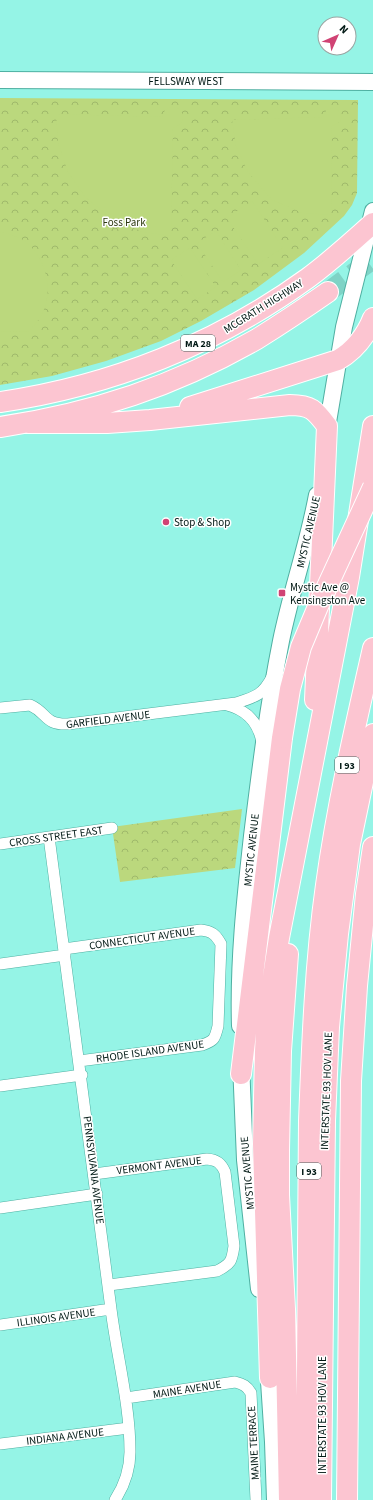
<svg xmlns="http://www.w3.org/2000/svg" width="373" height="1500" viewBox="0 0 373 1500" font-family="'Source Sans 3',sans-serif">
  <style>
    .forest { fill: url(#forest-crowns) }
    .garden { fill: #bbd87d }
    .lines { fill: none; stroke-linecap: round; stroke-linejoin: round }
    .highway-tunnel { stroke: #7fd3c6; stroke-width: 20; stroke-dasharray: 20 10; stroke-linecap: butt }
    .street-casing { stroke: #4fb0a2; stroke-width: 12 }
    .secondary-casing { stroke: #4fb0a2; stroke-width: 18 }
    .highway-casing { stroke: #fff; stroke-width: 22 }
    .street { stroke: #fff; stroke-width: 11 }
    .secondary { stroke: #fff; stroke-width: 16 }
    .highway { stroke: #fcc5d1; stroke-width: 20 }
    .highway-bridge-casing { stroke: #fff; stroke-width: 22; stroke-linecap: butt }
    .highway-bridge { stroke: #fcc5d1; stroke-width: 20 }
    .poi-dot { fill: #d04374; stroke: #fff; stroke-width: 1.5 }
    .labels { text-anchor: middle; stroke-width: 3; stroke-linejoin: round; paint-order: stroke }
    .shield { fill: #fff; stroke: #4c5d5a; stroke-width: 1 }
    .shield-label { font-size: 10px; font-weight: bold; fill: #001814 }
    .street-label { font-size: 11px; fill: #001814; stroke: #fff }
    .park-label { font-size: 11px; fill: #2d380f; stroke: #fff }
    .poi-label { font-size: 11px; fill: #001814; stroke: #fff; text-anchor: start }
  </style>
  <defs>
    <pattern id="forest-crowns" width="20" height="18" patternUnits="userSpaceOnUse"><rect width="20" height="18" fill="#bbd87d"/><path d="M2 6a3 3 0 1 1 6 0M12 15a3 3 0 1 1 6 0" fill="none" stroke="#9fb96b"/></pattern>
  </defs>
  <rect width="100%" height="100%" fill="#95f4e6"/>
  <path class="forest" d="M0,98L358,100L357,193L352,205L344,216L304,253L254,290L201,321L161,341L106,361L52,376L0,385Z
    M242,809L235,868L120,882L112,827Z"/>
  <path class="garden" d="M171,107C186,106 187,125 173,128L171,236L143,232L112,219L85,197L68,172L58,143L56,114L162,117L165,110Z
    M331,108L337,109L342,116L340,122L332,126L331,215L303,213L272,200L248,172L236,146L232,120L323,117L326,111Z
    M252,201L283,248L258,264L227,218Z
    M216,231L241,270L223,282L197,243Z
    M0,232C10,234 21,237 28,244C47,261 54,293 41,316C38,321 33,326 30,331L0,332Z
    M190,248L216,287L197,299L171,260Z"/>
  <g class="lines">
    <path class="highway-tunnel" d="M328,292L373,259"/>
    <defs>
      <path id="street" d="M227,705C247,710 258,722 262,742
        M0,708L30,705C48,713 44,725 68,724L236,703C255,697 263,695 272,677
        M49,837C70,995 91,1152 111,1309C117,1357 130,1404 130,1452C130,1469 124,1486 115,1500
        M0,844L112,828
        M64,949L201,930C212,931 216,935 221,944L218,1026C215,1039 214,1041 202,1045L79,1061
        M0,964L65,955
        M0,1086L82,1075
        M94,1174L207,1159C217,1160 221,1163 225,1172L234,1246C232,1261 231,1264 217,1271L109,1285
        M0,1208L97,1194
        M0,1325L111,1309
        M126,1398L235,1382C243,1384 247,1386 251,1393L256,1500
        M0,1444L129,1428"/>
      <path id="secondary" d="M0,80L373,82
        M326,434L344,327L373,211
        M240,1026C238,962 245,899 252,836C260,771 268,706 281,641C291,592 308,544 317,495
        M241,1063L245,1160L259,1289
        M268,1366L273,1442L275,1500"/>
      <path id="highway" d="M0,402C111,386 217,344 308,278C331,261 352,242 373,223
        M190,407L338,360C355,350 366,336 373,318
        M28,423H107L150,420L290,405C311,405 315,410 327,426L315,700
        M0,427C93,413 175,386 257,339C281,324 305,308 328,292
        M288,954L281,1051L279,1150V1195L285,1309L289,1500
        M241,1074L282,738
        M270,1378L263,1144L265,1052L267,1016L279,938L349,577L373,426
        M306,1500L309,1121C312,1043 315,963 326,885C337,805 355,727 373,648
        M321,1500L325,1121L329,1027L338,934L350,844L373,734
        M347,1500L351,1081L357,986L366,894L373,847"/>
    </defs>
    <use href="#street" class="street-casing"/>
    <use href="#secondary" class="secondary-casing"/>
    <use href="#highway" class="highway-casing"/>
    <use href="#street" class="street"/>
    <use href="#secondary" class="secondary"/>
    <use href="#highway" class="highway"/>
    <defs>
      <path id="highway-bridge" d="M282,738L290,689L301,647L319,604L373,487"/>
    </defs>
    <use href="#highway-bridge" class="highway-bridge-casing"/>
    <use href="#highway-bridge" class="highway-bridge"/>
  </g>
  <g class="poi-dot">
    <circle cx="166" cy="522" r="4"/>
    <rect x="278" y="589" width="8" height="8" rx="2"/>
  </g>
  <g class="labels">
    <g class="shield">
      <rect x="181" y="335" width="34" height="16" rx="3"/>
      <rect x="335" y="757" width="24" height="16" rx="3"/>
      <rect x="297" y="1163" width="24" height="16" rx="3"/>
    </g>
    <g class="shield-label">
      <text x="198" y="347">MA 28</text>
      <text x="347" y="769">I 93</text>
      <text x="309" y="1175">I 93</text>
    </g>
    <g class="street-label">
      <text x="186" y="85">FELLSWAY WEST</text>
      <text transform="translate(263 306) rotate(-32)" y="4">MCGRATH HIGHWAY</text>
      <text transform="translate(308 532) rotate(-77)" y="4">MYSTIC AVENUE</text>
      <text transform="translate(108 719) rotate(-7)" y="4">GARFIELD AVENUE</text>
      <text transform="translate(56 836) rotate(-8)" y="4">CROSS STREET EAST</text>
      <text transform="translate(251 850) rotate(-84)" y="4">MYSTIC AVENUE</text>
      <text transform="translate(142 938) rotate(-8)" y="4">CONNECTICUT AVENUE</text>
      <text transform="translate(150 1051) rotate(-8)" y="4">RHODE ISLAND AVENUE</text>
      <text transform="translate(326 1091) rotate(-88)" y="4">INTERSTATE 93 HOV LANE</text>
      <text transform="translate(159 1165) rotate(-7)" y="4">VERMONT AVENUE</text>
      <text transform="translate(94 1170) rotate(83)" y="4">PENNSYLVANIA AVENUE</text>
      <text transform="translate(247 1173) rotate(-95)" y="4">MYSTIC AVENUE</text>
      <text transform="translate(56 1317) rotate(-8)" y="4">ILLINOIS AVENUE</text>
      <text transform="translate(187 1389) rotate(-9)" y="4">MAINE AVENUE</text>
      <text transform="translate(322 1415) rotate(-90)" y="4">INTERSTATE 93 HOV LANE</text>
      <text transform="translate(65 1436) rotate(-7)" y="4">INDIANA AVENUE</text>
      <text transform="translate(253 1443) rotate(-93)" y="4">MAINE TERRACE</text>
    </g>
    <g class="park-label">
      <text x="124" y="226">Foss Park</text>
    </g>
    <g class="poi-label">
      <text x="174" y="526">Stop &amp; Shop</text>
      <text x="290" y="591">Mystic Ave @<tspan x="290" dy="13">Kensingston Ave</tspan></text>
    </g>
  </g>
  <g transform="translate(337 36) rotate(45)"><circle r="19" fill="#ffffff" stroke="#99a3a1"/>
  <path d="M0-3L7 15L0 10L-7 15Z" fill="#d04374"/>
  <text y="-6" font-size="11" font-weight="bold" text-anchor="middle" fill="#001814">N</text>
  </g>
</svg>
